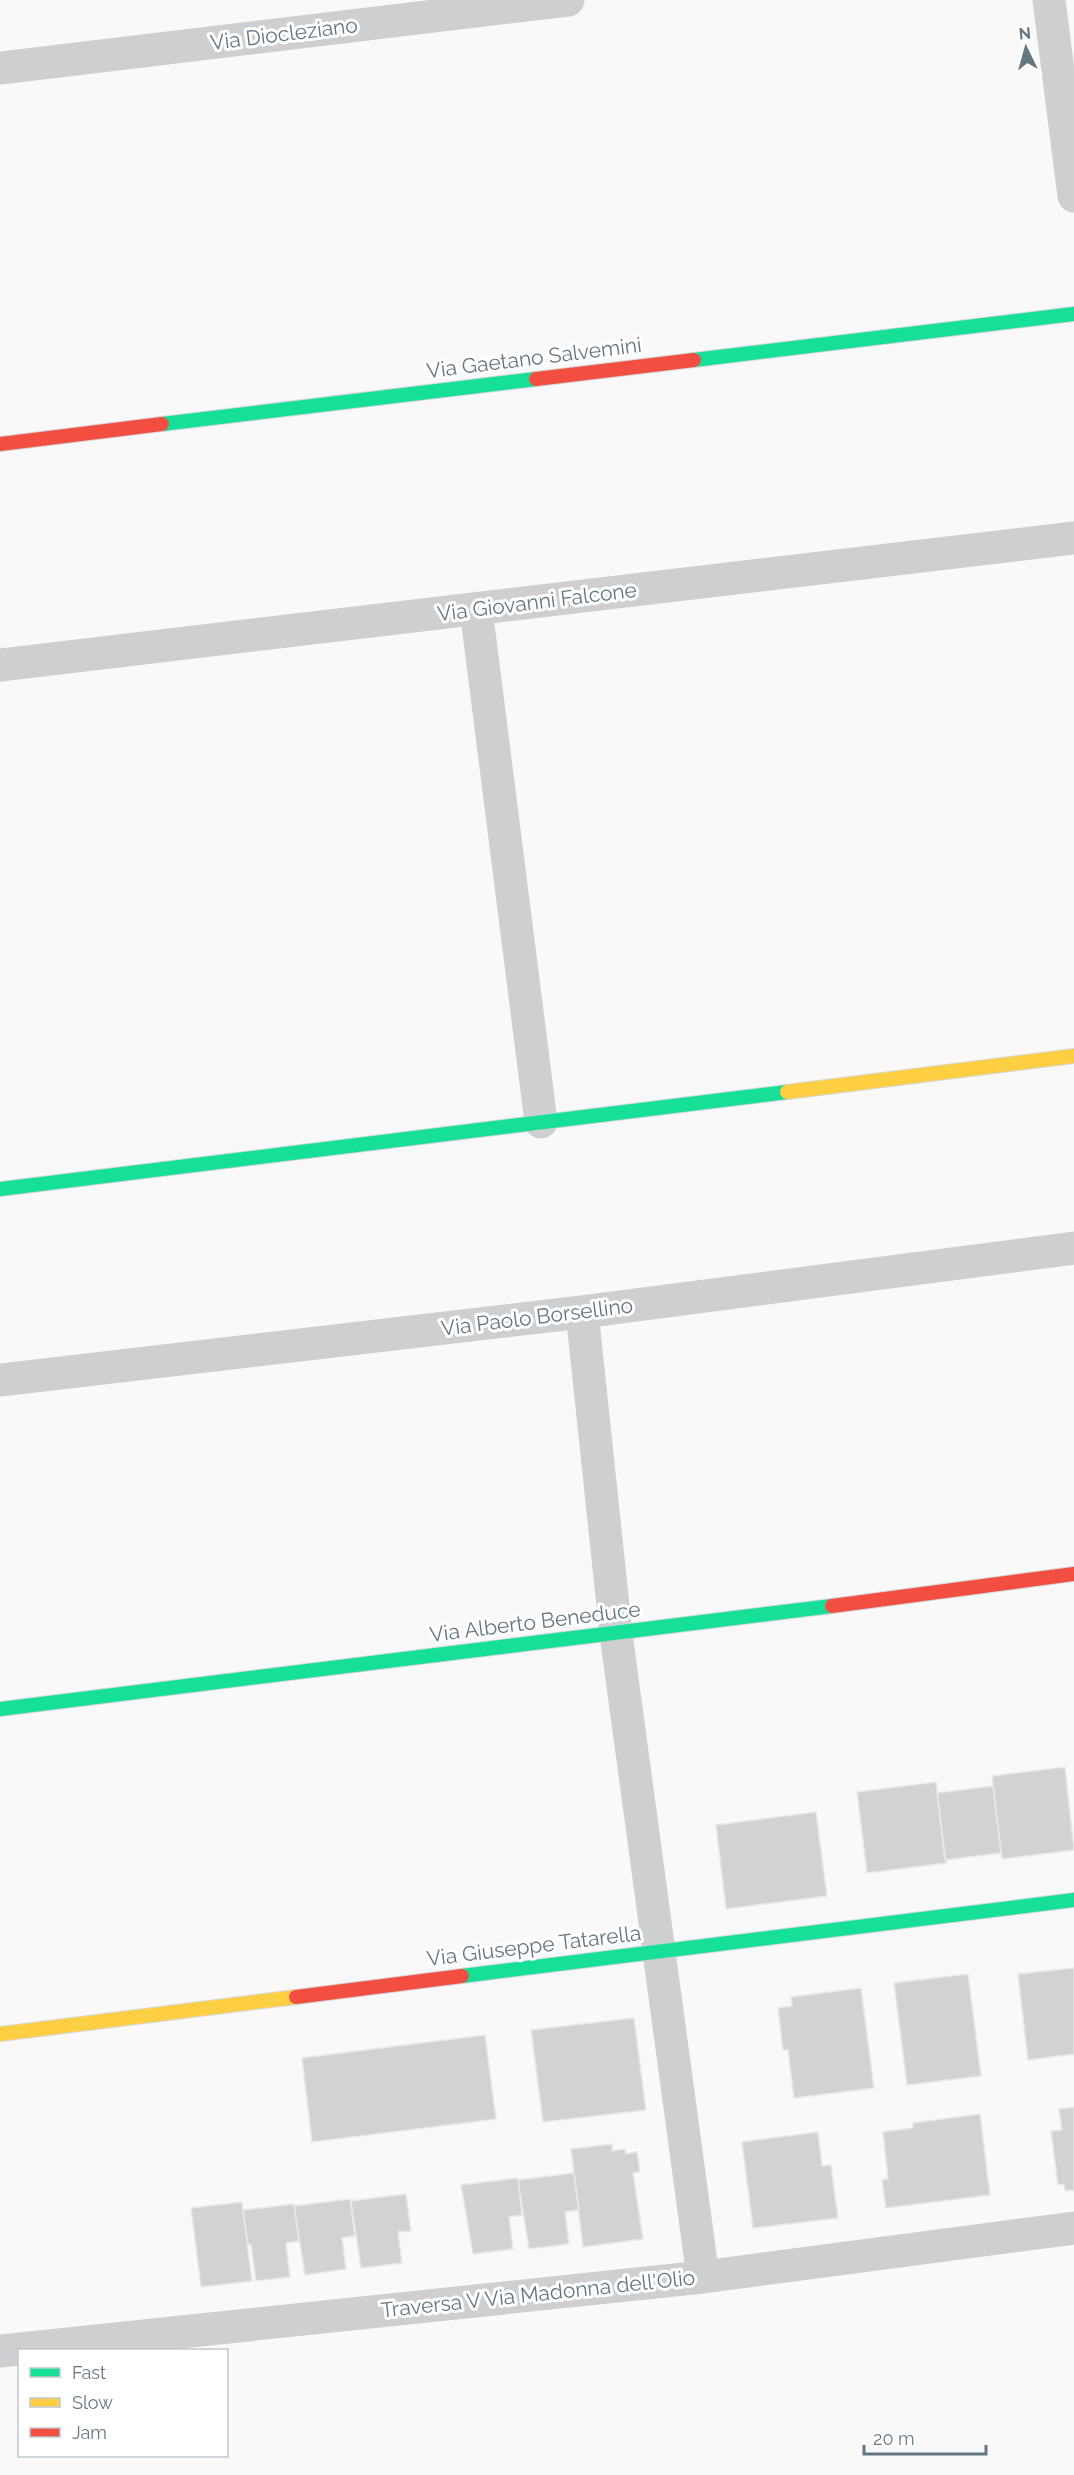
<svg xmlns="http://www.w3.org/2000/svg" width="1074" height="2475" viewBox="0 0 1074 2475" font-family="Raleway,sans-serif">
  <style>
    .building { fill: #d0d2d3; stroke: #e8e8e8; stroke-width: 1.5 }
    .lines { fill: none; stroke-linecap: round; stroke-linejoin: round }
    .fast-casing { stroke: #d5d6d7; stroke-width: 16 }
    .slow-casing { stroke: #d5d6d7; stroke-width: 16 }
    .jam-casing { stroke: #d5d6d7; stroke-width: 16 }
    .street { stroke: #cecfd0; stroke-width: 33 }
    .fast { stroke: #16e098; stroke-width: 14 }
    .slow { stroke: #ffcf43; stroke-width: 14 }
    .jam { stroke: #f24e42; stroke-width: 14 }
    .labels { text-anchor: middle; stroke-width: 6; stroke-linejoin: round; paint-order: stroke }
    .street-label { font-size: 21px; fill: #657683; stroke: #fff }
  </style>
  <rect width="100%" height="100%" fill="#f9f9f9"/>
  <path class="building" d="M1065,1767L1074,1850L1002,1859L992,1776Z
    M936,1782L946,1863L867,1873L857,1792Z
    M993,1786L1001,1853L945,1860L937,1793Z
    M816,1812L827,1896L726,1909L716,1825Z
    M1074,1968V2054L1028,2060L1018,1974Z
    M968,1974L981,2076L907,2085L894,1983Z
    M861,1988L874,2088L794,2098L788,2050H783L778,2008L792,2006L791,1997Z
    M634,2018L646,2110L543,2122L531,2030Z
    M485,2035L496,2119L312,2142L302,2058Z
    M1074,2107V2190L1065,2191L1064,2184L1058,2185L1051,2131L1062,2130L1059,2109Z
    M980,2114L990,2195L886,2208L882,2180L888,2179L883,2132L913,2128V2123Z
    M818,2132L822,2166L831,2165L838,2218L753,2228L742,2142Z
    M612,2144V2151L625,2149L626,2154L637,2152L640,2172L633,2173L643,2239L583,2247L571,2149Z
    M574,2173L579,2210L565,2212L569,2244L529,2249L518,2180Z
    M518,2178L522,2215L509,2217L513,2249L473,2254L461,2185Z
    M406,2194L411,2231L398,2232L402,2263L361,2268L351,2201Z
    M350,2199L355,2236L342,2238L346,2269L305,2275L294,2206Z
    M242,2202L252,2281L201,2287L191,2208Z
    M294,2204L299,2241L286,2243L290,2277L256,2281L251,2245H248L243,2210Z"/>
  <g class="lines">
    <defs>
      <path id="fast" d="M694,360L1074,314
        M162,424L536,379
        M0,1189L787,1092
        M0,1709L832,1606
        M462,1976L1074,1900"/>
      <path id="slow" d="M787,1092L1074,1056
        M0,2034L296,1997"/>
      <path id="jam" d="M536,379L694,360
        M0,444L162,424
        M832,1606L1074,1574
        M296,1997L462,1976"/>
    </defs>
    <use href="#fast" class="fast-casing"/>
    <use href="#slow" class="slow-casing"/>
    <use href="#jam" class="jam-casing"/>
    <path class="street" d="M1049,0L1074,196
      M0,68L568,0
      M476,609L541,1122
      M0,665L1074,538
      M582,1312L616,1634L703,2277
      M0,1380L582,1312L1074,1248
      M0,2351L703,2277L1074,2228"/>
    <use href="#fast" class="fast"/>
    <use href="#slow" class="slow"/>
    <use href="#jam" class="jam"/>
  </g>
  <g class="labels">
    <g class="street-label">
      <text transform="translate(284 34) rotate(-7)" y="7">Via Diocleziano</text>
      <text transform="translate(534 358) rotate(-7)" y="7">Via Gaetano Salvemini</text>
      <text transform="translate(537 602) rotate(-7)" y="7">Via Giovanni Falcone</text>
      <text transform="translate(537 1317) rotate(-7)" y="7">Via Paolo Borsellino</text>
      <text transform="translate(535 1622) rotate(-7)" y="7">Via Alberto Beneduce</text>
      <text transform="translate(534 1946) rotate(-7)" y="7">Via Giuseppe Tatarella</text>
      <text transform="translate(538 2294) rotate(-6)" y="7">Traversa V Via Madonna dell'Olio</text>
    </g>
  </g>
  <rect x="18" y="2349" width="210" height="108" fill="#ffffff" stroke="#c1c8cd" stroke-width="1.5"/>
  <rect x="30" y="2368" width="30" height="9" fill="#16e098" stroke="#c1c8cd" stroke-width="1.5"/>
  <text x="72" y="2379" font-size="18" fill="#657683">Fast</text>
  <rect x="30" y="2398" width="30" height="9" fill="#ffcf43" stroke="#c1c8cd" stroke-width="1.5"/>
  <text x="72" y="2409" font-size="18" fill="#657683">Slow</text>
  <rect x="30" y="2428" width="30" height="9" fill="#f24e42" stroke="#c1c8cd" stroke-width="1.5"/>
  <text x="72" y="2439" font-size="18" fill="#657683">Jam</text>
  <g transform="translate(1026 48) rotate(355)" stroke="#ffffff" stroke-width="4.5" paint-order="stroke">
  <path d="M0-4.5L10 22L0 15L-10 22Z" fill="#657683"/>
  <text y="-9" font-size="16" font-weight="bold" text-anchor="middle" fill="#657683">N</text>
  </g>
  <path d="M864 2445v9h122v-9" fill="none" stroke="#657683" stroke-width="3"/>
  <text x="873" y="2445" font-size="18" fill="#657683" stroke="#ffffff" stroke-width="4.5" paint-order="stroke">20 m</text>
</svg>
